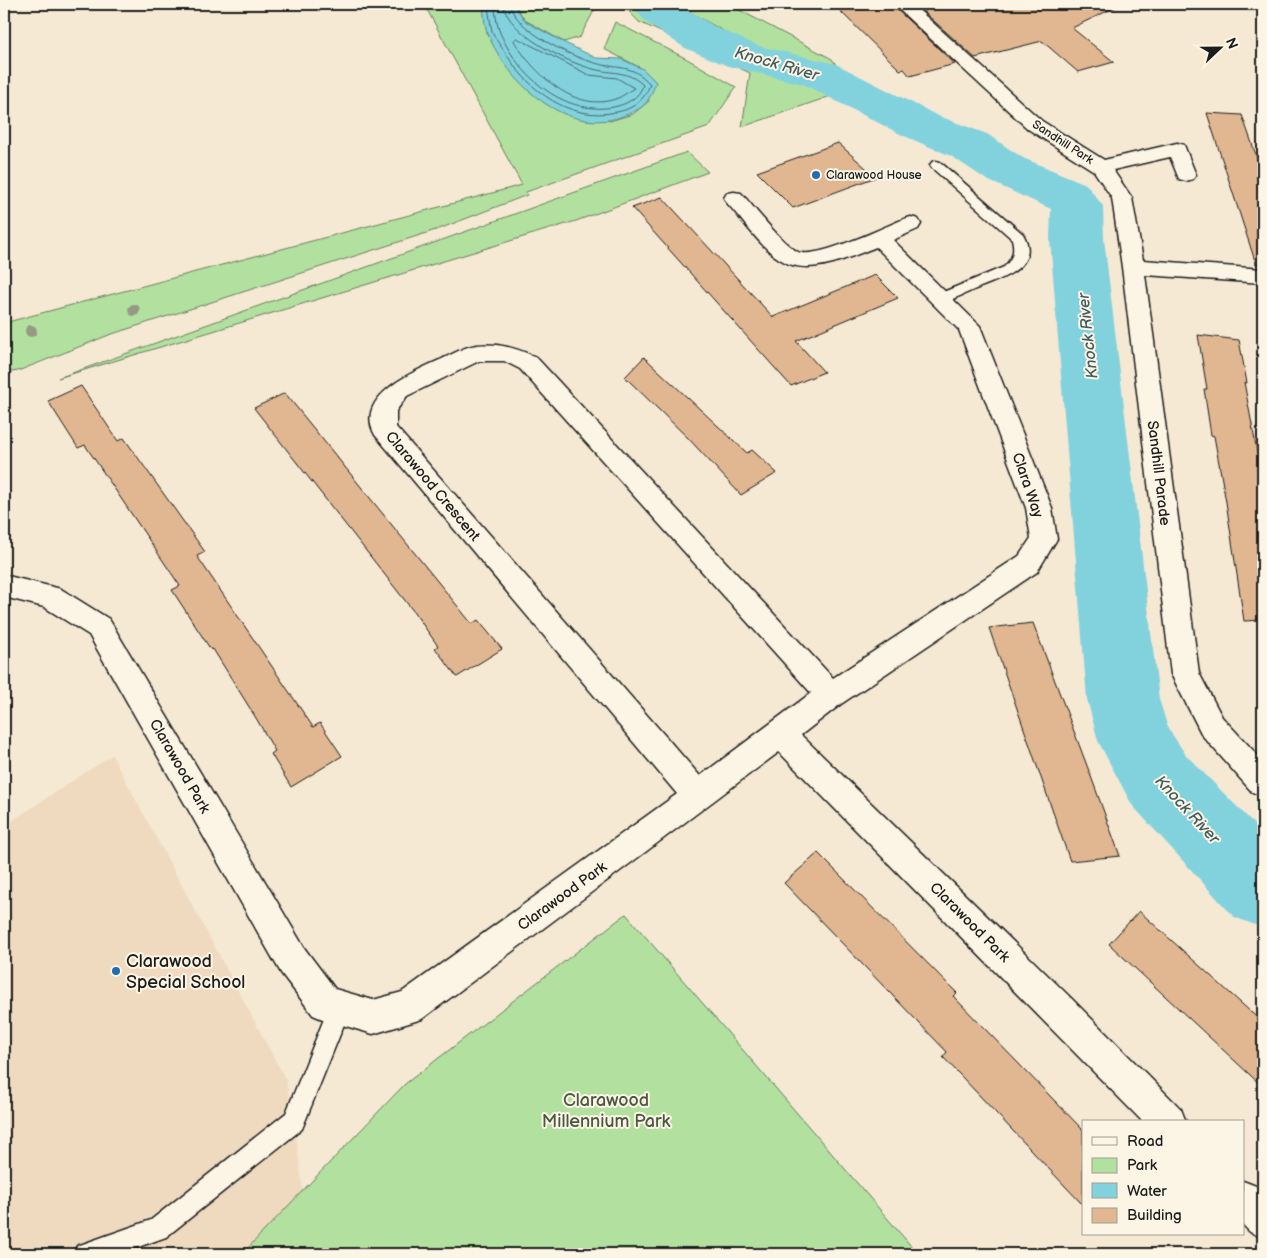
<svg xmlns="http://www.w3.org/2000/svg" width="1267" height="1258" viewBox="0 0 1267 1258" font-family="'Balsamiq Sans',sans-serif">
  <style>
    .built { fill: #efdac0 }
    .green { fill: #b2e09e; stroke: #677e5d }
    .water { fill: #82d2dd; stroke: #598990 }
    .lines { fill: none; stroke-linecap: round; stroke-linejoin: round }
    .shore { stroke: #456569; stroke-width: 1 }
    .river { fill: #82d2dd; fill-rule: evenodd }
    .building { fill: #e0b790; stroke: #1c1c1c }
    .lane-casing { stroke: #1c1c1c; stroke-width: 3 }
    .street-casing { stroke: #1c1c1c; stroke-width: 3 }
    .lane { fill: #fcf5e5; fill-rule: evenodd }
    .street { fill: #fcf5e5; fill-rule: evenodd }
    .tree { fill: #979984 }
    .poi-dot { fill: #1f6fb2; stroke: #fcf5e5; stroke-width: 2 }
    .labels { text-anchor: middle; stroke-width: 4; stroke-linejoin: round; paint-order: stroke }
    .far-street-label { font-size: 12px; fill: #1c1c1c; stroke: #fcf5e5 }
    .far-poi-label { font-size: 12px; fill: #1c1c1c; stroke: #fcf5e5; text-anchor: start }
    .street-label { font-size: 15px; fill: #1c1c1c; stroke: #fcf5e5 }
    .water-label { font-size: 16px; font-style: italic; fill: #405c60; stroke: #fcf5e5 }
    .near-poi-label { font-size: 18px; fill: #1c1c1c; stroke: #fcf5e5; text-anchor: start }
    .near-park-label { font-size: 18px; fill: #495743; stroke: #fcf5e5 }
  </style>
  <rect width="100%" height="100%" fill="#f6e9d4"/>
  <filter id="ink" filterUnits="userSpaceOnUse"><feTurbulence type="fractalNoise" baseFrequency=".02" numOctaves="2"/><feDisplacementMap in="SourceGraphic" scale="10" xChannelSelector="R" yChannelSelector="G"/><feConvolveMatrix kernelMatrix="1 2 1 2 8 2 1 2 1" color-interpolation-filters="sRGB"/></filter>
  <g filter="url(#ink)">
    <path class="built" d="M112,755L286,1080L294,1121L303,1191L242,1254H4V826Z"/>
    <path class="green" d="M424,4H483L487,33L505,64L532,93L551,107L610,121L633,114L649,101L641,68L604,49L615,22L687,59L736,87L709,127L526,192L527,195L439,229L109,335L18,371L4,373V323L522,185Z
      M514,4H590L595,9L580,37L564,42L525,20Z
      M622,4H647L667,24L740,61L848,90L742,127L750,73L639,22Z
      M676,4H728L832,59L847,81L758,51Z
      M687,152L708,172L576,221L58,378Z
      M626,914L918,1254H242L405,1084Z"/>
    <path class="water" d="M483,4H514L525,21L559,40L596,58L621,59L643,69L656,82C648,105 643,109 620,117C565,136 507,81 488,34C484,25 484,13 483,4Z"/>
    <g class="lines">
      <path class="shore" d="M488,4C489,13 490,22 492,31C495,39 501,46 506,54C530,91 569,122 617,112C633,109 645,100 650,84C631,63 619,70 595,63C569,56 517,31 509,4
        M494,4C496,13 496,22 499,30C517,75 563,116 614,107C627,104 639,98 643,85C628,70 612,74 593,69C566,62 508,34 503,4
        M517,38L589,75L617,78L634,88C629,91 623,96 618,98C575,115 534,73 514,41Z"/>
      <path class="river" d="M630,4H678L717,28L759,46L836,64L936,115L987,134L1023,158L1086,184L1103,206L1104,239L1159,699L1168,728L1186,755L1263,833V928L1234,917L1132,805L1098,741L1087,699L1050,239L1051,209L987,180L951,156L902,135L803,84L728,66L685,48L647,23Z"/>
    </g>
    <path class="building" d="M833,4H891L955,64L910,76L904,69L900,70Z
      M915,4H1122L1072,28L1114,62L1078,72L1042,41L975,58Z
      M1207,113L1242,115L1263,175V263L1256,264Z
      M838,143L876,177L793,208L757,172Z
      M662,197L773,317L875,275L898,298L796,341L824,372L791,386L632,208Z
      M1198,335L1239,340L1247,383L1244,382L1258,457H1263V620L1244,621L1226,502L1214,436L1211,435L1204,389H1207Z
      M644,357L747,453L752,450L777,473L741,495L688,438L625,377Z
      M81,386L118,441L124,438L205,552L197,556L313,727L320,723L342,756L291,787L271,754L275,751L256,718L213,649L211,650L172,590L180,586L85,445L78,448L48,401Z
      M285,393L472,624L478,620L502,649L457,677L435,648L438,646L414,612L254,408Z
      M1033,623L1089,771L1120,856L1070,861L989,628Z
      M818,853L957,993L953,996L1083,1130V1205L943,1057L947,1052L784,883Z
      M1139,911L1263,1023V1087L1109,944Z"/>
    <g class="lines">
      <defs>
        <path id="lane" d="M936,161L940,162L1023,234C1042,267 1000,279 978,288C966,293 954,299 941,303L934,298L936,295L1004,267C1013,258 1015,251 1012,239L932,168L930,165L932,162Z
          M340,996L348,999L351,1007L302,1129L166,1237L119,1254H73L77,1246L151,1220L286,1113L332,999Z"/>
        <path id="street" d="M893,4H912L1042,121L1104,160L1177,143L1184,145L1196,175L1193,179L1186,181L1179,179L1170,157L1113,170L1132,198L1143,260L1263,269V283L1145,275L1199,673L1222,717L1263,761V796L1252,792L1202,735L1171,674L1122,267L1112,198L1094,171L1028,129Z
          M734,192L741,193C755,208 781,243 798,252C816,260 884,227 904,219L911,217L918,219L921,224L918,229L893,240L980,326L1052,508L1057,539L1037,572L841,704L801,735L1070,997L1181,1109L1186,1122H1143L779,752L422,1019L373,1034L325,1020L313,1015L281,973L89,635L44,607L4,597V575L61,589L109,619L305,949L335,989L373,1000L402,992L677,794L375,435C353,396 415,371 442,359C453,354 465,346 477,345C500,343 516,348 536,357L833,678L1019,556L1031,538L1026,508L959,330L876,247C850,257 810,277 783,261C763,251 742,219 727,203L724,198L727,193ZM479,361H504L520,369L811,693L700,776L396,427V411L407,396Z
          M1243,1181L1256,1186L1263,1193V1238L1250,1232L1243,1225Z"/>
      </defs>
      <use href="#lane" class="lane-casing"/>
      <use href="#street" class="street-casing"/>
      <use href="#lane" class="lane"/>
      <use href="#street" class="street"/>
    </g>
    <g class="tree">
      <circle cx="134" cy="310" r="6"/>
      <circle cx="31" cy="331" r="6"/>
    </g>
  </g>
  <g class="poi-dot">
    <circle cx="816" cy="175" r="5"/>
    <circle cx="116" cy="971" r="5"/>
  </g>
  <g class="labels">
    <g class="far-street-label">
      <text transform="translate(1063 142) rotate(33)" y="4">Sandhill Park</text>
    </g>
    <g class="far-poi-label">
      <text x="826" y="179">Clarawood House</text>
    </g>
    <g class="street-label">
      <text transform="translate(1159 473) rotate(83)" y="5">Sandhill Parade</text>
      <text transform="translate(1028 485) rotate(71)" y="5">Clara Way</text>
      <text transform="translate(433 486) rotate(50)" y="5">Clarawood Crescent</text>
      <text transform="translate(180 766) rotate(60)" y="5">Clarawood Park</text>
      <text transform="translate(562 896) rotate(-36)" y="5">Clarawood Park</text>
      <text transform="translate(970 922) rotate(45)" y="5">Clarawood Park</text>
    </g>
    <g class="water-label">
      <text transform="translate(777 63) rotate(16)" y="6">Knock River</text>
      <text transform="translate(1087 336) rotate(-96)" y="6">Knock River</text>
      <text transform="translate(1188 809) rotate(47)" y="6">Knock River</text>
    </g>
    <g class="near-poi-label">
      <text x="126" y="967">Clarawood<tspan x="126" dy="21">Special School</tspan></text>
    </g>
    <g class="near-park-label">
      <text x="606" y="1106">Clarawood<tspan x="606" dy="21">Millennium Park</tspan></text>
    </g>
  </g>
  <rect width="1267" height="1258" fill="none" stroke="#fcf5e5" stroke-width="20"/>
  <rect x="10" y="10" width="1247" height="1238" fill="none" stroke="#1c1c1c" stroke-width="2" filter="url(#ink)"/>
  <rect x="1082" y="1120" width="162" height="115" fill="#fcf5e5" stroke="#a29e95"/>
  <rect x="1092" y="1137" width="25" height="8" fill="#fcf5e5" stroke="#a29e95"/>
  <text x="1127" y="1146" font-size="15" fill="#1c1c1c">Road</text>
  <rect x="1092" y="1158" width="25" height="15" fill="#b2e09e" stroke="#a29e95"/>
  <text x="1127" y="1170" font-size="15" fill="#1c1c1c">Park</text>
  <rect x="1092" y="1183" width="25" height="15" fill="#82d2dd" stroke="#a29e95"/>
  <text x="1127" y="1196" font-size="15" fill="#1c1c1c">Water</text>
  <rect x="1092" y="1208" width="25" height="15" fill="#e0b790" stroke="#a29e95"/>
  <text x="1127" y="1220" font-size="15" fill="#1c1c1c">Building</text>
  <g transform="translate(1220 48) rotate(68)" stroke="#fcf5e5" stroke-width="4" paint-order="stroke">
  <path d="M0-4L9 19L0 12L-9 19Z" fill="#1c1c1c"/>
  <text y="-8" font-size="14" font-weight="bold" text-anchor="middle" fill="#1c1c1c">N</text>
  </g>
</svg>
